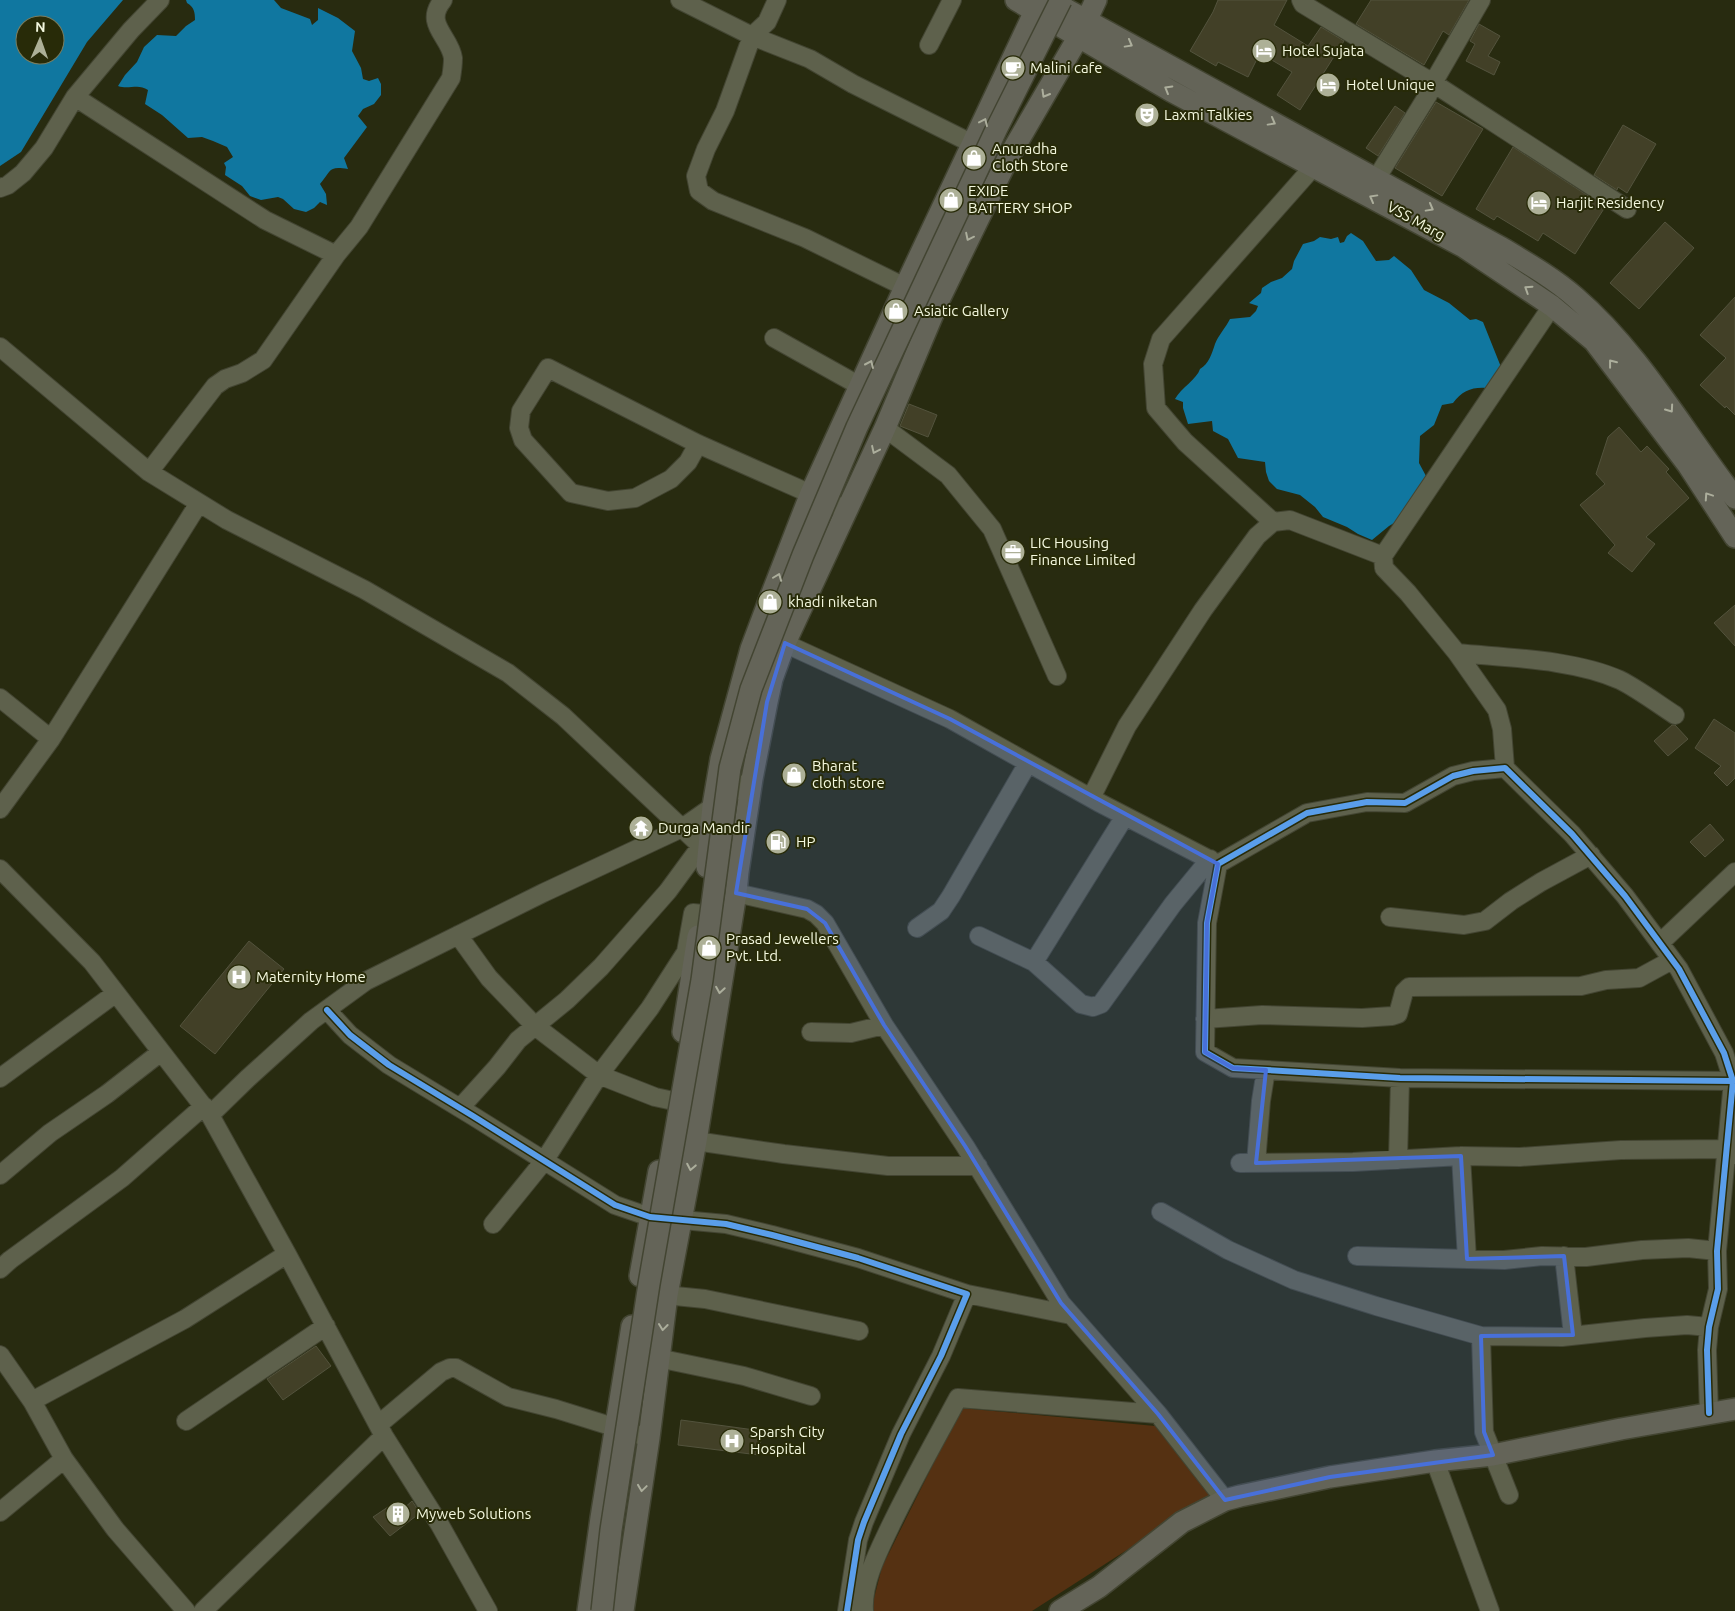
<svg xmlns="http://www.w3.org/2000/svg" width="1735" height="1611" viewBox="0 0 1735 1611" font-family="Ubuntu,sans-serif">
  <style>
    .green { fill: #553112 }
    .water { fill: #1077a0; fill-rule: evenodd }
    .building { fill: #424027; stroke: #53533d }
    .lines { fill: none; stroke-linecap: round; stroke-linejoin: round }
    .minor-casing { stroke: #434532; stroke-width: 20 }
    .major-casing { stroke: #434532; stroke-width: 24 }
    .minor { stroke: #5e614c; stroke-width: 18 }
    .major { stroke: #646458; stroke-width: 21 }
    .major-bridge-casing { stroke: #434532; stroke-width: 24; stroke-linecap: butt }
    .major-bridge { stroke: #646458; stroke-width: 21 }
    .cycleway-casing { stroke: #282b08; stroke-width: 9 }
    .cycleway { stroke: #5a9eea; stroke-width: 6 }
    .oneway { stroke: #acae9c }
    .marked { fill: #4870d9; fill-opacity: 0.2; stroke: #4870d9; stroke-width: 4; stroke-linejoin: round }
    .labels { text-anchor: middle; stroke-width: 4; stroke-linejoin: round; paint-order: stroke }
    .poi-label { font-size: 15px; fill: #f4f8df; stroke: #282b08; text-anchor: start }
    .street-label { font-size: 15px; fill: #f4f8df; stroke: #282b08 }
  </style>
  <rect width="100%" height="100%" fill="#282b10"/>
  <path class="green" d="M961,1408L1155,1426L1211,1496L1032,1611H874L872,1606L882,1567Z"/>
  <path class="water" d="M0,0H123L87,42L21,152L0,166ZM25,25H55V55H25Z
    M186,0H274L281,8L310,19L312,25L318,20V8L338,18L355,31L352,51L361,68L363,79L369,81L378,78L381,84V95L374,104L363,109L358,116L367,127L344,158L348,169C328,166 332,170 320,184L326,194L327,205L320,202L314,208L306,212L294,209L283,199L278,197L261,200L250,196L242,186L225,175L226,167L224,163L233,157L227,147L213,141L202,137L188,138L162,115L145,104L148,90C138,83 129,90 118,86L125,75L137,62L144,47L157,35L176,36L186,26L195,20C195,12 194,7 187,3Z
    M1351,233L1363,241L1376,261L1389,260L1394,256L1411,270L1424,290L1449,303L1470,320L1476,319L1483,322L1501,367L1486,388C1472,387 1462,391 1453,403L1442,405L1434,425L1420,436L1419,463L1426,476L1438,477L1414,511L1389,526L1372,540L1358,534L1347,527L1323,517L1315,507L1300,495L1277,489L1269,481L1266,472L1265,462L1238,458L1228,439L1213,431L1212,421L1188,424L1183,408V402L1175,399C1181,388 1197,379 1200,369C1209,364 1212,353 1215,344C1218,336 1226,327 1230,319L1250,317L1256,311L1258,306L1249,303L1261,293L1262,288L1271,282L1282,278L1292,269L1294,261L1303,244L1314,241L1320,237L1331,239L1338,237L1340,243L1344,242L1347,236Z"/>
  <path class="building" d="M1218,0H1287L1274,25L1308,46L1321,27L1344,41L1300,110L1277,95L1292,72L1260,53L1248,77L1218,62L1216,66L1190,51L1213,12Z
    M1371,0H1469L1449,35L1443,31L1424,65L1356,24Z
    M1479,24L1500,36L1488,56L1500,62L1494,75L1466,61L1475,44L1470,41Z
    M1436,102L1483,129L1442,196L1395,168Z
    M1395,106L1405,113L1378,156L1366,148Z
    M1623,125L1656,144L1627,193L1618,187L1617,190L1594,175Z
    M1513,147L1605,207L1575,254L1543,233L1538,241L1497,216L1494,220L1476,209Z
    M1665,222L1694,248L1639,309L1610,283Z
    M1735,297V415L1726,406L1725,408L1700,385L1726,358L1700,335Z
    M909,404L937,415L928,437L900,426Z
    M1619,427L1641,452L1647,446L1669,469L1666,472L1689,498L1646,537L1655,544L1632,572L1608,553L1615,545L1580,505L1605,484L1596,474L1608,437Z
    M1735,605V646L1714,623Z
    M1714,719L1735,733V778L1727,786L1714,773L1721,766L1695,748Z
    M1672,725H1675L1688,739L1668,756L1654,741Z
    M1710,824L1724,840L1705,857L1690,842Z
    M249,941L284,969L215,1054L180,1026Z
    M316,1346L331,1366L283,1400L267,1379Z
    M681,1420L762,1431L759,1455L678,1445Z
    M412,1501L420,1513L390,1536L373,1517L394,1503L401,1511Z"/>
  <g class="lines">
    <defs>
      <path id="minor" d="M680,0L752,36L810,59L853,84L973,144
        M777,0L767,22L752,36L725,111L706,149L696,176L699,191L713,201L805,238L905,287
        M1301,0L1303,4L1433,83L1627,209
        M929,45L952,0
        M75,97L265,220L336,255
        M1376,179L1428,95L1433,83L1481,0
        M0,188L8,185L23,173L44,148L75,97L131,30L160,0
        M774,338L860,386
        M0,347L149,472L227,520L365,590L508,673L563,716L701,846L716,857
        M885,428L948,475L992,529L1057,676
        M698,444L688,462L671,479L635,498L608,501L571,493L523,440L519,428L521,411L548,368L698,444L847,510
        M149,472L215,386L225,379L242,373L263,360L336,255L359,227L451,78C452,72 453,64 453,58C450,36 423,24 443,0
        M1273,522L1185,442L1156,408L1153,364L1161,339L1314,166
        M773,638L950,719L1098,802L1218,864
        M1457,653C1508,658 1573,659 1620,680C1638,689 1658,704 1675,715
        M0,698L51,739
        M1505,768L1502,729L1497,710L1457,653L1408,593L1384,568L1383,556L1552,306
        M1091,798L1127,726L1203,610L1257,536L1273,522L1290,520L1383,556
        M0,809L51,739L199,503
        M0,869L92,962L210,1115L287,1254L384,1436L440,1525L488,1611
        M736,893L807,909L816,914L825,923L884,1025L965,1146L1061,1303L1158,1414L1225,1500
        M1390,917L1464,925L1485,921L1511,901L1541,882L1591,855
        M917,928L941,911L951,896L1028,763
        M458,935L489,978L535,1026L599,1075L655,1097L692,1105
        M979,936L1034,962L1081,1004L1093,1007L1101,1004L1173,904L1210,859
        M1660,943L1735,872
        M1034,962L1125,816
        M327,1010L350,1035L389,1065L473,1116L615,1205L650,1217L726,1224L772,1235L858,1258L967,1294L941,1356L901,1434L864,1522L858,1540L847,1611
        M1205,1019L1262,1015L1362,1018L1392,1016L1398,1014L1404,992L1409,987L1581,986L1606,980L1639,978L1672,960
        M811,1032L851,1033L884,1025
        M0,1078L116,993
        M460,1108L497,1067L518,1040L567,1000L601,967L668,891L701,846
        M210,1115L247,1079L311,1021L366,981L543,893L682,828L752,779
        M682,1139L784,1154L888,1166H978
        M1461,1156L1467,1259
        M1398,1160L1400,1078
        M1240,1163L1353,1162L1461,1156L1520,1157L1621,1150L1725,1149L1734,1155
        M1256,1163L1261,1101L1266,1070
        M0,1175L50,1133L107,1094L161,1052
        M1161,1212L1228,1250L1294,1280L1376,1306L1481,1336L1562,1337L1645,1328L1687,1325L1709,1327
        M493,1224L544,1161L599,1075L650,1008L686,952L693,913L724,916
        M1357,1256L1504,1260L1542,1256L1586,1257L1642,1250L1688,1248L1717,1251
        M1564,1256L1573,1335
        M0,1269L10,1260L122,1178L204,1106
        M655,1294L705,1299L859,1331
        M967,1294L1071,1315
        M1481,1336L1484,1432L1509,1495
        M0,1355L32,1401L64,1459L115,1529L186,1611
        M648,1356L744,1376L811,1396
        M32,1401L185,1319L287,1254
        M1709,1413L1707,1350L1709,1327L1718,1289L1717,1251L1733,1081L1724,1053L1679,969L1625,896L1572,834L1505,768L1473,771L1453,776L1405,803L1367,802L1307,813L1218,864L1207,923L1205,1052L1233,1068L1400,1078L1733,1081
        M186,1421L326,1326
        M378,1425L441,1372L450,1368H456L508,1397L556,1409L649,1438
        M1435,1461L1490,1611
        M0,1512L64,1459
        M203,1611L384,1436
        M864,1611C862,1583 878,1552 890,1527C911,1483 935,1441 958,1398L1158,1414"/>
      <path id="major" d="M1016,0L1171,91L1464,247L1552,306L1594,341L1688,465L1735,537
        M1049,0L1502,248C1527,263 1553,278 1575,297C1640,353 1683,431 1735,498
        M707,867L713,806L721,759L751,649L769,601L811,493L905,287L1035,11L1043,0
        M683,1032L698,936
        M640,1276L659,1171
        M588,1611L601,1518L632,1326
        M623,1611L649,1438L667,1295L696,1141L736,893L738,872L752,779L767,702L772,679L785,643L885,428L938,302L1007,160L1079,36L1096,0
        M1060,1611L1099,1587L1182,1522L1225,1500L1240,1496L1330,1477L1435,1461L1493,1455L1621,1429L1735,1409"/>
    </defs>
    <use href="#minor" class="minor-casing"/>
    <use href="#major" class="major-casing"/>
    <use href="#minor" class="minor"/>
    <use href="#major" class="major"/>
    <defs>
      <path id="major-bridge" d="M602,1611L611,1530L649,1284L702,980L730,768L751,689L803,555L857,427L997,128L1061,0"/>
    </defs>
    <use href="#major-bridge" class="major-bridge-casing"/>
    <use href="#major-bridge" class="major-bridge"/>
    <defs>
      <path id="cycleway" d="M327,1010L350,1035L389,1065L473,1116L615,1205L650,1217L726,1224L772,1235L858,1258L967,1294L941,1356L901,1434L864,1522L858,1540L847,1611
        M1709,1413L1707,1350L1709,1327L1718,1289L1717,1251L1733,1081L1724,1053L1679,969L1625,896L1572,834L1505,768L1473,771L1453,776L1405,803L1367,802L1307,813L1218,864L1207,923L1205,1052L1233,1068L1400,1078L1733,1081"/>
    </defs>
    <use href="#cycleway" class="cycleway-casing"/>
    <use href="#cycleway" class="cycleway"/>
  </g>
  <defs><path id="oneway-chevron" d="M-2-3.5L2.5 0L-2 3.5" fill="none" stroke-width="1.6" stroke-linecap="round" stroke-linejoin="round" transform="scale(1.25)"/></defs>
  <g class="oneway">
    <use href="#oneway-chevron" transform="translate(1129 44) rotate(29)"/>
    <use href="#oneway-chevron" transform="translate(1168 89) rotate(-150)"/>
    <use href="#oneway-chevron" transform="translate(1045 94) rotate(120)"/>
    <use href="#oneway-chevron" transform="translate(984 122) rotate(-65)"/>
    <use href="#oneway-chevron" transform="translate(1272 122) rotate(29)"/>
    <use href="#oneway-chevron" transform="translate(1373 198) rotate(-151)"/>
    <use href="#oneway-chevron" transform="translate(1430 208) rotate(29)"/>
    <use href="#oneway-chevron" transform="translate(969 237) rotate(116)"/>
    <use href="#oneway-chevron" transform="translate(1528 289) rotate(-147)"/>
    <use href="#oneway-chevron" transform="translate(1612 363) rotate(-128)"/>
    <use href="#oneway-chevron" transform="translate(870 364) rotate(-66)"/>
    <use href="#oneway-chevron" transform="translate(1670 409) rotate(55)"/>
    <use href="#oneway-chevron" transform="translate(875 450) rotate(115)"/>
    <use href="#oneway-chevron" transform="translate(1708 496) rotate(-124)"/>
    <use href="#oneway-chevron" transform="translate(778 577) rotate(-69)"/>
    <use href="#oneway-chevron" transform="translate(720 990) rotate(99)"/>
    <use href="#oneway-chevron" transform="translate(691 1167) rotate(101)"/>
    <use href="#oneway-chevron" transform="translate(663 1327) rotate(97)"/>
    <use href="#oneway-chevron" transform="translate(642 1488) rotate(98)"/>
  </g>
  <path class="marked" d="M785,643L950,719L1218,864L1207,923L1205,1052L1233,1068L1266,1070L1256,1163L1461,1156L1467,1259L1564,1256L1573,1335L1481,1336L1484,1432L1493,1455L1330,1477L1225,1500L1158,1414L1061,1303L965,1146L884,1025L825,923L807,909L736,893L767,702Z"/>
  <defs>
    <symbol id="hotel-disc" viewBox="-11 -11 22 22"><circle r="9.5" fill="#adb097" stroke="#282b08"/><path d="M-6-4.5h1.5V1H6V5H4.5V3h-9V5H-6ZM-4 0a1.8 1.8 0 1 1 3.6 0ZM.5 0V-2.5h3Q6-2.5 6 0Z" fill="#fff"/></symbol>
    <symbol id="cafe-disc" viewBox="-11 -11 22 22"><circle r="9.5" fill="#adb097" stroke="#282b08"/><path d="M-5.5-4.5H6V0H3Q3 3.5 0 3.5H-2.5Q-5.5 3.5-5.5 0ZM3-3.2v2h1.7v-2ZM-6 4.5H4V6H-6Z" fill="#fff"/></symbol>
    <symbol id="theatre-disc" viewBox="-11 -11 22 22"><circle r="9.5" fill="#adb097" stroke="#282b08"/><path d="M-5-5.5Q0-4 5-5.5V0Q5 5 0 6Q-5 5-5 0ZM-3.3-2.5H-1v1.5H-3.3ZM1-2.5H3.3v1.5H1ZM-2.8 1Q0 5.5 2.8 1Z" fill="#fff"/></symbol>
    <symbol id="shop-disc" viewBox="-11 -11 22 22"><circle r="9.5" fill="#adb097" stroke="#282b08"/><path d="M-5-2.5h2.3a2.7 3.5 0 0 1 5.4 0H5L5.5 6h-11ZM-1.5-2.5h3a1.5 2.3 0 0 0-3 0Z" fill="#fff"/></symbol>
    <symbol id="office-disc" viewBox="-11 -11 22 22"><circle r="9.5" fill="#adb097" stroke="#282b08"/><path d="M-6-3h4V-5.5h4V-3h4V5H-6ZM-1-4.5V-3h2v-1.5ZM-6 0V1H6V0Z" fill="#fff"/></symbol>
    <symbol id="temple-disc" viewBox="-11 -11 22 22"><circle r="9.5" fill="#adb097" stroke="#282b08"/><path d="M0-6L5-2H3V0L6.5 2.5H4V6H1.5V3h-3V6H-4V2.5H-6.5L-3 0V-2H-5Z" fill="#fff"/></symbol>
    <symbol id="fuel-disc" viewBox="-11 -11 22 22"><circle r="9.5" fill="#adb097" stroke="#282b08"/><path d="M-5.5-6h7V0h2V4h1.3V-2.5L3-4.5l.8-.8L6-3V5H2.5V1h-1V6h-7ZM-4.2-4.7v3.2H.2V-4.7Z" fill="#fff"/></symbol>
    <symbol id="hospital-disc" viewBox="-11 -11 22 22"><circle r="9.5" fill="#adb097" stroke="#282b08"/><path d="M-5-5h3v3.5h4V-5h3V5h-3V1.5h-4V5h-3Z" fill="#fff"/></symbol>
    <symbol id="building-disc" viewBox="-11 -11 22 22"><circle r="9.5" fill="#adb097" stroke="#282b08"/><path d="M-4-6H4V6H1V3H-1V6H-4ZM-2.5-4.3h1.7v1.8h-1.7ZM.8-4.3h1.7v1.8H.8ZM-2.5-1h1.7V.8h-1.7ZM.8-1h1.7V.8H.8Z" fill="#fff"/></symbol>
  </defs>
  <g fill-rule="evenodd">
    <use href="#hotel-disc" x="1250" y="37" width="28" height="28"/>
    <use href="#cafe-disc" x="999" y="54" width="28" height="28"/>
    <use href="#hotel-disc" x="1314" y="71" width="28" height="28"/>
    <use href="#theatre-disc" x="1133" y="101" width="28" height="28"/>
    <use href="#shop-disc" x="960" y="144" width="28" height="28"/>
    <use href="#shop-disc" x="937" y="186" width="28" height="28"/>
    <use href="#hotel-disc" x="1525" y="189" width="28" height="28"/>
    <use href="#shop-disc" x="882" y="297" width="28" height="28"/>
    <use href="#office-disc" x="999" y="538" width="28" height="28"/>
    <use href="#shop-disc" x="756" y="588" width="28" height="28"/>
    <use href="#shop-disc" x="780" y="761" width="28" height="28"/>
    <use href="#temple-disc" x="627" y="814" width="28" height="28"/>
    <use href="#fuel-disc" x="764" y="828" width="28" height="28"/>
    <use href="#shop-disc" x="695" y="934" width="28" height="28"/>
    <use href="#hospital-disc" x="225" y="963" width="28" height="28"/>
    <use href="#hospital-disc" x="718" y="1427" width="28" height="28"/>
    <use href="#building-disc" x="384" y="1500" width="28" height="28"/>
  </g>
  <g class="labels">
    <g class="poi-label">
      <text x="1282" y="56">Hotel Sujata</text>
      <text x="1030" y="73">Malini cafe</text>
      <text x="1346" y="90">Hotel Unique</text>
      <text x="1164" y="120">Laxmi Talkies</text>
      <text x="992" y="154">Anuradha<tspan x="992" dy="17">Cloth Store</tspan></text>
      <text x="968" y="196">EXIDE<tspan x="968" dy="17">BATTERY SHOP</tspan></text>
      <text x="1556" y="208">Harjit Residency</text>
      <text x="914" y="316">Asiatic Gallery</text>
      <text x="1030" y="548">LIC Housing<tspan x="1030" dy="17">Finance Limited</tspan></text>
      <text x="788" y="607">khadi niketan</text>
      <text x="812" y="771">Bharat<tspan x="812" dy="17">cloth store</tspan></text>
      <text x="658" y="833">Durga Mandir</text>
      <text x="796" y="847">HP</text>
      <text x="726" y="944">Prasad Jewellers<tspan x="726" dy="17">Pvt. Ltd.</tspan></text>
      <text x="256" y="982">Maternity Home</text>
      <text x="750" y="1437">Sparsh City<tspan x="750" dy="17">Hospital</tspan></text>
      <text x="416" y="1519">Myweb Solutions</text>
    </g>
    <g class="street-label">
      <text transform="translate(1416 221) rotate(29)" y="5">VSS Marg</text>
    </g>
  </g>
  <g transform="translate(40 40) rotate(2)"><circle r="24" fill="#282b08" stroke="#7a7d5e"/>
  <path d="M0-4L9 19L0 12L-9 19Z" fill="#adb097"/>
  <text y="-8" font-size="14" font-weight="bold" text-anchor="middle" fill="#f4f8df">N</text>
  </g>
</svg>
